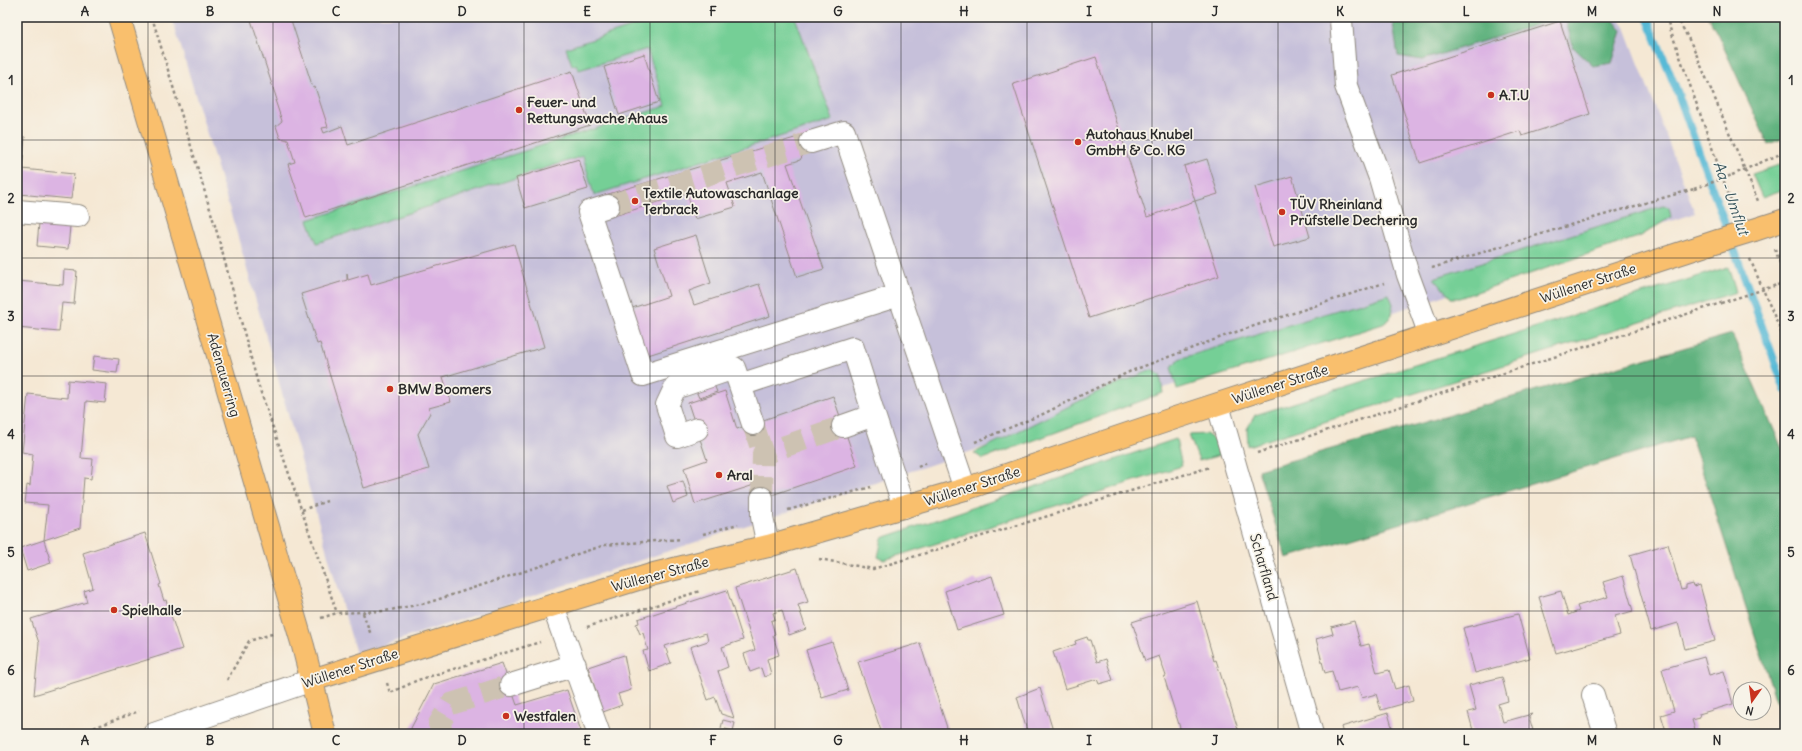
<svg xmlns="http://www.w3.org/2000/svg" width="1802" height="751" viewBox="0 0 1802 751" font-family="Delius,sans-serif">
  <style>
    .industrial { fill: #c6c0da }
    .green { fill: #75cf96; stroke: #507d60 }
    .forest { fill: #60b27f; stroke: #466e55 }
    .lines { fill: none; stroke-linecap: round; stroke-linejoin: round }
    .stream { stroke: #58bad6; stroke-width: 8 }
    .building { fill: #dcb4e3 }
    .minor-tunnel { stroke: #cdc2b2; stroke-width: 22; stroke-dasharray: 22 11; stroke-linecap: butt }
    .minor-casing { stroke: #908a80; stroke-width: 24 }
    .major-casing { stroke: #908a80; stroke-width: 24 }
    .path { stroke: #908a80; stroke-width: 2.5; stroke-dasharray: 3 3; stroke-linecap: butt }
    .minor { stroke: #fff; stroke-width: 22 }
    .major { stroke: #f9bf6d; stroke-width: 22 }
    .major-bridge-casing { stroke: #908a80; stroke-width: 24; stroke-linecap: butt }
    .path-bridge { stroke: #908a80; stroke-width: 2.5; stroke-dasharray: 3 3; stroke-linecap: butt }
    .major-bridge { stroke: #f9bf6d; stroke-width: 22 }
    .grid { fill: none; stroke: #2b2b2b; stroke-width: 1; stroke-opacity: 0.55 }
    .poi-dot { fill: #c8321e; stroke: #f7f3e8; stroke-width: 1.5 }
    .labels { text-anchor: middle; stroke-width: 3.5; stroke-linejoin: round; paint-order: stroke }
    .poi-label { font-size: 14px; font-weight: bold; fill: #2b2b2b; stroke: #f7f3e8; text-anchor: start }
    .street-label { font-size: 14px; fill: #2b2b2b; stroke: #f7f3e8 }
    .water-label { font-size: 15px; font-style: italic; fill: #38565e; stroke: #f7f3e8 }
    .neatline { fill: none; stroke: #2b2b2b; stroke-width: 1.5 }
    .grid-label { font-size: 13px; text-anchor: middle; font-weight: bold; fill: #2b2b2b }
  </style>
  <rect width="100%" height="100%" fill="#f7f3e8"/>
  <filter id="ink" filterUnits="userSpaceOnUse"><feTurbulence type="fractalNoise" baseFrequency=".025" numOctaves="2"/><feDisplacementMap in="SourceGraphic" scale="8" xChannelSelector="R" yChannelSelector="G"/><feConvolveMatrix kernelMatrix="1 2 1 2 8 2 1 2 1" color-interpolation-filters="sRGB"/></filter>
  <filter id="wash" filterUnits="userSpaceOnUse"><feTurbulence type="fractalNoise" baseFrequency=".012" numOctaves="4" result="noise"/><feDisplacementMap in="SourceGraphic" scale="16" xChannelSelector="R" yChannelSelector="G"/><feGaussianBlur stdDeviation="0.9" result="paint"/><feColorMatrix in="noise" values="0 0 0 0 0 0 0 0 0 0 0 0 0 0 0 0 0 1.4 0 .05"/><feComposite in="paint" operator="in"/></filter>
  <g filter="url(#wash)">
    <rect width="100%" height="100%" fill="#f5e8d4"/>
    <path class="industrial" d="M172,17H1617L1625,27L1695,213L356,654L237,234Z"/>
    <path class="green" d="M662,17H795L833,120L594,195L583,156L317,243L308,220L666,106L647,49L579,70L577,65H572L566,48Z
      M1785,163V189L1762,197L1752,174Z
      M1663,206L1669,207L1671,217L1641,236L1459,298H1451L1434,278Z
      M1728,267L1736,292L1248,446L1247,429L1255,415Z
      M1389,294L1393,304L1390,319L1383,324L1177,389L1171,367L1179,359Z
      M1152,370L1160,375L1163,393L983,459L974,453L1102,390Z
      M1206,434L1223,446L1224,454L1199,461L1189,435Z
      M1176,439L1182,466L884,560L878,557L882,538Z"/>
    <path class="forest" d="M1392,17H1562L1422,60L1398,56Z
      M1565,17H1611L1622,31L1612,63L1593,66L1573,47Z
      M1708,17H1785V138L1768,144L1718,35Z
      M1732,334L1785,455V729L1691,436L1286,558L1258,470Z"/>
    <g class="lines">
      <path class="stream" d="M1647,17L1677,91L1785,390"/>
    </g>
    <g id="blocks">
      <path class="building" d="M250,17H290L313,88L315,87L328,127L322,128L324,133L342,126L348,145L572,71L590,125L306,218L288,164L295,162L288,140L280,138L276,126L282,121L275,100H277Z
        M1560,21L1590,114L1522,136L1520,131L1420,163L1392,75Z
        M644,54L659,102L619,115L604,67Z
        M1096,57L1147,217L1195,201L1219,276L1089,318L1013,84Z
        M808,134L811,142L800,160L787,164L824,269L797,277L762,172L727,183L735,207L695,219L687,193L611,217L605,195Z
        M17,137H25L22,169L74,174L71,199L19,194V188L17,187Z
        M579,159L588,189L525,208L516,178Z
        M1207,159L1218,194L1195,201L1184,166Z
        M1292,176L1310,237L1273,247L1255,187Z
        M39,223L70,226L68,249L37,246Z
        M696,235L711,283L689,291L694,305L759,284L770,316L645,356L629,309L669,296L654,248Z
        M514,244L544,347L443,377L451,402L429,408L430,413L418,434L429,469L364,488L320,343L317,344L301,294L347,280V274L348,280L368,274L371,285Z
        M64,270L77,271L74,304L62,303L59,332L17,328V281L63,285Z
        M94,356L119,359L117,373L92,370Z
        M68,380L107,384L105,403L86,401L81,458L93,459L91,479L84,478L80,528L44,540L48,505L25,503L27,485L30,486L33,454L22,452L28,394L67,398Z
        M713,382L717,392L699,398L695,388Z
        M725,391L737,429L833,396L857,466L760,499L754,481L751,486L695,504L684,468L707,460L688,403Z
        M683,481L688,497L673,503L667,486Z
        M145,533L161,584L159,585L164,601L166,600L182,649L34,695L39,643L31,619L87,602L84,591L93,588L83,553Z
        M44,540L51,563L27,571L20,548Z
        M1668,544L1681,590L1686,589V586L1693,584L1694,587L1700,585L1715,641L1685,649L1678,623L1651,631L1630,555Z
        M797,568L808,602L798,605L806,629L789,635L782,610L773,613L775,619L771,621L775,634L773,635L779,655L767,659L771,674L764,677L761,668L750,672L744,654L755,650L735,588Z
        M992,576L1004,615L957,630L945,591L976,579L977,581Z
        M1623,576L1633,611L1615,616L1620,635L1556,653L1539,597L1561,591L1568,615L1579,611L1577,606L1608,597L1603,582Z
        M727,590L743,640L722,647L728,667L718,671L734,718L721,714L715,697L708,700L690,647L708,641L706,633L665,646L671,663L649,671L643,651L648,650L643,633L640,634L636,624L639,623L638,619Z
        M1197,601L1214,661L1216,660L1239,732L1233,734H1182L1164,677L1166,676L1159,656L1145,661L1132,622Z
        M1518,614L1530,658L1475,673L1463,628Z
        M1354,621L1361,646L1369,644L1377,673L1389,670L1395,689L1409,685L1413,701L1381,710L1376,694L1362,698L1358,687L1338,692L1332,671L1325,673L1316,639L1333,634L1331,627Z
        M1087,637L1088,640H1090L1097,662L1106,659L1113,680L1099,684L1097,679L1065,689L1053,652L1076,644L1075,641Z
        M832,642L848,690L822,698L806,650Z
        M920,643L949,734H882L858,662Z
        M624,655L631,690L618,694L622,705L603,712L588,667Z
        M1704,657L1709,675L1724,671L1733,704L1699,714L1700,718L1692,720L1696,733L1701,732L1702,734H1667L1661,715L1674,711L1662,669Z
        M502,663L517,705L567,690L582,734H413L411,728L434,684Z
        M1502,677L1508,701L1498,704L1503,722L1532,714L1529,717L1534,734H1474L1468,712L1476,710L1469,685Z
        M1040,688L1054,734H1028L1017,697Z
        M1388,713L1394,734H1343L1341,727Z
        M723,720L735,723L733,731L721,728Z"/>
    </g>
  </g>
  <g filter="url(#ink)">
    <use href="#blocks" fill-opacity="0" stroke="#908a80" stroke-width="1"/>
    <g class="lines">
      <path class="minor-tunnel" d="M608,206L811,142
        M753,424L763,454
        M762,498L763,454L843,426
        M443,734L439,724L451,704L511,685"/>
      <defs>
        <path id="minor" d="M1339,17L1341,20L1346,86L1380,178L1408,275L1430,335
          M811,142L844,132L965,489
          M608,206L589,212L643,375L899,295
          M17,211L78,216
          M1218,405L1312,734
          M753,424L740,385L853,348L874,415
          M843,426L874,415L904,507
          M697,429L677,436L667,405L675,388L734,368L740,385
          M762,498V517L768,546
          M553,606L599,734
          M511,685L575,665
          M1593,695L1605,734
          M154,734L312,680"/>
        <path id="major" d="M119,17L303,646L325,734
          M1754,230L1785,220
          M312,680L654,574L768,546L965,489L1175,418L1718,241"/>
      </defs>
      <use href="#minor" class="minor-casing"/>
      <use href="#major" class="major-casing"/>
      <path class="path" d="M152,17L216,229L258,384L337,613
        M1666,17L1734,210
        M1677,17L1694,49L1758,201
        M1732,175L1785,152
        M1775,249L1785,277
        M1750,259L1785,341
        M1432,268L1583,221L1694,189
        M1777,285L1785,283
        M975,442L1043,414L1131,371L1227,335L1384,283
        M1257,453L1721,303
        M918,467L928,462
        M302,510L327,501
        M788,510L871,487
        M703,534L738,524
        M819,559L873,569L1210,467
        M363,613L371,635
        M321,618L337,613L385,611L427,603L605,545L681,539
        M587,627L700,591
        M227,680L249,641L272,634
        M387,683L390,693L418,680L540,642
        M77,734L139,711"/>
      <use href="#minor" class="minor"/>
      <use href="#major" class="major"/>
      <defs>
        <path id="major-bridge" d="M1718,241L1754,230"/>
      </defs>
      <use href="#major-bridge" class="major-bridge-casing"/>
      <path class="path-bridge" d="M1694,189L1732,175
        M1721,303L1777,285"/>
      <use href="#major-bridge" class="major-bridge"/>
    </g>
  </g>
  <path class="grid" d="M148,17V734M273,17V734M399,17V734M524,17V734M650,17V734M775,17V734M901,17V734M1027,17V734M1152,17V734M1278,17V734M1403,17V734M1529,17V734M1654,17V734M17,140H1785M17,258H1785M17,376H1785M17,493H1785M17,611H1785"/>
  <g class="poi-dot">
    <circle cx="1491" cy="95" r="4"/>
    <circle cx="519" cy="110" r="4"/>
    <circle cx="1078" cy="142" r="4"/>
    <circle cx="635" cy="201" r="4"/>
    <circle cx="1282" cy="212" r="4"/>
    <circle cx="390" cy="389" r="4"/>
    <circle cx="719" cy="475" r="4"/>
    <circle cx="114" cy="610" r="4"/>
    <circle cx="506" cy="716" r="4"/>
  </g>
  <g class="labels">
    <g class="poi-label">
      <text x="1499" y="100">A.T.U</text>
      <text x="527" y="107">Feuer- und<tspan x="527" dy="16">Rettungswache Ahaus</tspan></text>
      <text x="1086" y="139">Autohaus Knubel<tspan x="1086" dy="16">GmbH &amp; Co. KG</tspan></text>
      <text x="643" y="198">Textile Autowaschanlage<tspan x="643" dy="16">Terbrack</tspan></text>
      <text x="1290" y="209">TÜV Rheinland<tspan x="1290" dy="16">Prüfstelle Dechering</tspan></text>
      <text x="398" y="394">BMW Boomers</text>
      <text x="727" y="480">Aral</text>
      <text x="122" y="615">Spielhalle</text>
      <text x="514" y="721">Westfalen</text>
    </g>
    <g class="street-label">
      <text transform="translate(1588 283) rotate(-18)" y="5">Wüllener Straße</text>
      <text transform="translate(224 375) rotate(74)" y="5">Adenauerring</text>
      <text transform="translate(1280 384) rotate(-18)" y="5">Wüllener Straße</text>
      <text transform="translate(972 486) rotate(-18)" y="5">Wüllener Straße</text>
      <text transform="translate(1264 567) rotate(74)" y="5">Scharfland</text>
      <text transform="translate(660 574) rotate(-15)" y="5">Wüllener Straße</text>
      <text transform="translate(350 668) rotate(-18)" y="5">Wüllener Straße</text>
    </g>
    <g class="water-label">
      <text transform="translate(1731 198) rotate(70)" y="5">Aa - Umflut</text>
    </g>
  </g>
  <rect width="1802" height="751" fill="none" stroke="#f7f3e8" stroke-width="44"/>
  <g transform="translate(1752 701) rotate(194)"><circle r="19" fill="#f7f3e8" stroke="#a5a39c"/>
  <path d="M0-3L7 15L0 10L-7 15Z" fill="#c8321e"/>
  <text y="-6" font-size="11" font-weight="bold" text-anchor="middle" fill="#2b2b2b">N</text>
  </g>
  <rect x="22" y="22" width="1758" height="707" class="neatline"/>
  <g class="grid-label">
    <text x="85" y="16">A</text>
    <text x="210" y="16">B</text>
    <text x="336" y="16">C</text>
    <text x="462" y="16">D</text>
    <text x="587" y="16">E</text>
    <text x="713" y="16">F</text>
    <text x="838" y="16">G</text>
    <text x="964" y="16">H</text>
    <text x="1089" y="16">I</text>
    <text x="1215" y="16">J</text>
    <text x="1340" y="16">K</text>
    <text x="1466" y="16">L</text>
    <text x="1592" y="16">M</text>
    <text x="1717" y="16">N</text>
    <text x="11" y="85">1</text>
    <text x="1791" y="85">1</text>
    <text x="11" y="203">2</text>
    <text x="1791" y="203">2</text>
    <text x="11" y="321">3</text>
    <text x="1791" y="321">3</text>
    <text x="11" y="439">4</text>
    <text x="1791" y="439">4</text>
    <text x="11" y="557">5</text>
    <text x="1791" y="557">5</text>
    <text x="11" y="675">6</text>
    <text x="1791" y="675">6</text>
    <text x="85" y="745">A</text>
    <text x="210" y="745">B</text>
    <text x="336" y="745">C</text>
    <text x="462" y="745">D</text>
    <text x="587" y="745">E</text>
    <text x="713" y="745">F</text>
    <text x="838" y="745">G</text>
    <text x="964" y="745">H</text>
    <text x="1089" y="745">I</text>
    <text x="1215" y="745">J</text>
    <text x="1340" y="745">K</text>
    <text x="1466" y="745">L</text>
    <text x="1592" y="745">M</text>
    <text x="1717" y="745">N</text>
  </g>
</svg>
